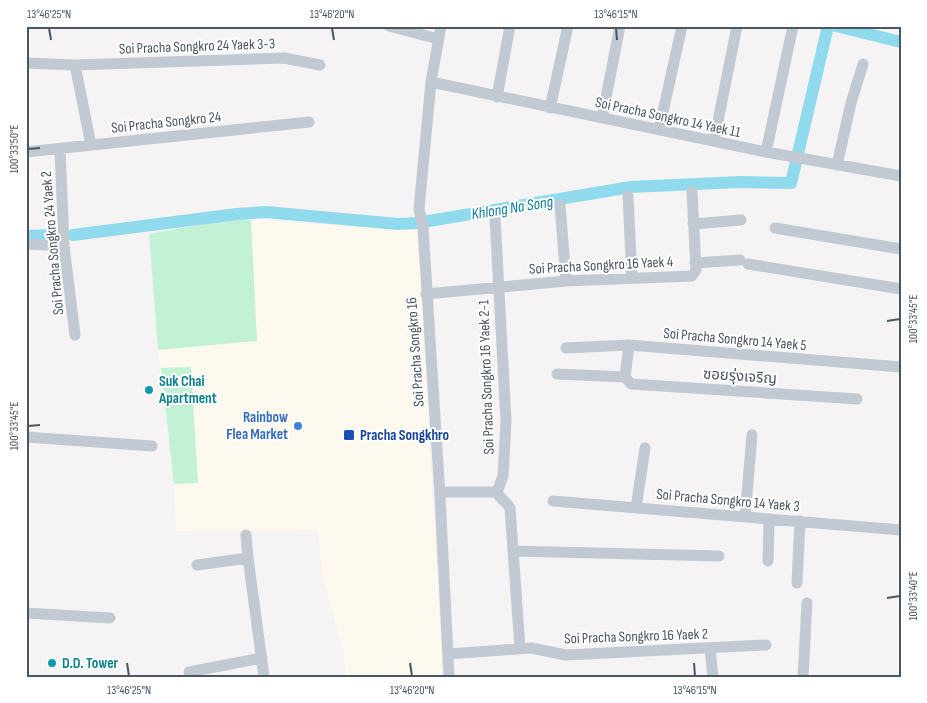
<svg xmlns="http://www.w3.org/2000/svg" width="927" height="703" viewBox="0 0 927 703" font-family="'Sofia Sans Condensed','Noto Sans Thai',sans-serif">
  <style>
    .commercial { fill: #fdf9ef }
    .green { fill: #c3f1d5 }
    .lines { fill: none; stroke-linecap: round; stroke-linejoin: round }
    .canal { stroke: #90daee; stroke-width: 12 }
    .street { stroke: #c1cad2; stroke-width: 11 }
    .ticks { fill: none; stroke: #4a5661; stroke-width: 2 }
    .culture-dot { fill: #0f9aa8; stroke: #fff; stroke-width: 2 }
    .shop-dot { fill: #3f7fe0; stroke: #fff; stroke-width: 2 }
    .transit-dot { fill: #1a4fb4; stroke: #fff; stroke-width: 2 }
    .labels { text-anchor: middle; stroke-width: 4; stroke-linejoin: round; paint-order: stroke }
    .street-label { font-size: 15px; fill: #4a5661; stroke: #fff }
    .culture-label { font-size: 15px; font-weight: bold; fill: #0d838f; stroke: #fff; text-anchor: start }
    .shop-label { font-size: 15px; font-weight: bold; fill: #366cbe; stroke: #fff; text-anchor: end }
    .transit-label { font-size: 15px; font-weight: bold; fill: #164399; stroke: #fff; text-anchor: start }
    .water-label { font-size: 16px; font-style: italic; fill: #0c7c9b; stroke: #fff }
    .neatline { fill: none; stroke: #4a5661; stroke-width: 2 }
    .ticks-label { font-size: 12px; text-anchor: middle; fill: #4a5661 }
  </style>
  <rect width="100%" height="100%" fill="#f5f3f3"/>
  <path class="commercial" d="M236,218L381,229L417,226L443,677H346L343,650L322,574L318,530L176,531L174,484L158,350L149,234Z"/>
  <path class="green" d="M236,218L251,220L257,341L158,350L149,234Z
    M191,367L198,483L174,484L161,368Z"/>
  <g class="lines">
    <path class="canal" d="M836,26L901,42
      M73,235L237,214L266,212L398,224L417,223L631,187L740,182L791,183L828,26
      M26,236L54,235"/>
    <path class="street" d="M389,26L438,39
      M441,26L431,82L419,209L423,228L440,496L449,677
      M26,63L75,65L284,58L320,65
      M75,65L91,145
      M431,82L766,152L901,176
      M497,97L510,26
      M550,108L568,26
      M602,118L620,26
      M659,130L682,26
      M714,141L737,26
      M60,149L64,246L75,335
      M26,152L309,122
      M766,152L793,26
      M837,165L851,103L863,64
      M628,196L632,278
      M560,205L566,281
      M495,217L506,421L503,476L497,492C500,500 507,501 510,508L520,648
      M693,224L741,220
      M775,228L901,249
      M26,244L64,246
      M695,263L740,260
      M748,264L901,289
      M426,294L566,281L692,276L696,270L692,191
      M629,345L625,377L631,384L857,399
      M566,348L629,345L901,367
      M557,374L625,377
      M26,437L152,446
      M440,492H497
      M553,501L901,530
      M636,508L645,448
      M745,517L752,435
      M246,535L248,558
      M513,551L719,556
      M768,561L769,519
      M197,565L248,558L264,677
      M797,583L800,521
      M26,613L110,618
      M710,649L713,677
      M448,654L531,648L566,655L766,645
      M189,672L262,658
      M803,677L807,603"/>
  </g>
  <path class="ticks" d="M49,28L51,40M332,28L334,40M616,28L617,40M28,149L40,148M887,321L900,319M28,426L40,425M887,598L900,596M127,663L129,676M410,663L412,676M694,663L695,676"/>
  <g class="culture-dot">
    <circle cx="149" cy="390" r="5"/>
    <circle cx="52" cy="663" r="5"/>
  </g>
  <circle class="shop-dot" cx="298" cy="426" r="5"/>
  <rect class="transit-dot" x="343" y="429" width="12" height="12" rx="2.5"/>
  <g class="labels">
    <g class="street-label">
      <text transform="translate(197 46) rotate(-2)" y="5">Soi Pracha Songkro 24 Yaek 3-3</text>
      <text transform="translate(668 117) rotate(12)" y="5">Soi Pracha Songkro 14 Yaek 11</text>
      <text transform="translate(166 122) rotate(-6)" y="5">Soi Pracha Songkro 24</text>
      <text transform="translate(52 243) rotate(-95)" y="5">Soi Pracha Songkro 24 Yaek 2</text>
      <text transform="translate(601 265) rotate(-3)" y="5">Soi Pracha Songkro 16 Yaek 4</text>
      <text transform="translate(735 339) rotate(5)" y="5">Soi Pracha Songkro 14 Yaek 5</text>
      <text transform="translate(415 352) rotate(-94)" y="5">Soi Pracha Songkro 16</text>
      <text transform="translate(740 376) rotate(4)" y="5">ซอยรุ่งเจริญ</text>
      <text transform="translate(486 377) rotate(-92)" y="5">Soi Pracha Songkro 16 Yaek 2-1</text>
      <text transform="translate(728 500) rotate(5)" y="5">Soi Pracha Songkro 14 Yaek 3</text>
      <text transform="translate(636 636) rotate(-2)" y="5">Soi Pracha Songkro 16 Yaek 2</text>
    </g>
    <g class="culture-label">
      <text x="159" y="386">Suk Chai<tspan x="159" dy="17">Apartment</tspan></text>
      <text x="62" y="668">D.D. Tower</text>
    </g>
    <g class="shop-label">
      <text x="288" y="422">Rainbow<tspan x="288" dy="17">Flea Market</tspan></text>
    </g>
    <g class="transit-label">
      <text x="360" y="440">Pracha Songkhro</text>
    </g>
    <g class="water-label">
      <text transform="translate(512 207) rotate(-9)" y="6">Khlong Na Song</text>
    </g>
  </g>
  <rect width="927" height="703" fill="none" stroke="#ffffff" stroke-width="55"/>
  <rect x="28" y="28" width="872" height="648" class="neatline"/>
  <g class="ticks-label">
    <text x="49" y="18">13°46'25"N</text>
    <text x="332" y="18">13°46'20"N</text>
    <text x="616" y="18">13°46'15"N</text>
    <text transform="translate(14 149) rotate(-90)" y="4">100°33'50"E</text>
    <text transform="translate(913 319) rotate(-90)" y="4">100°33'45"E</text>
    <text transform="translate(14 426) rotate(-90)" y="4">100°33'45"E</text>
    <text transform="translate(913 596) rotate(-90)" y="4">100°33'40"E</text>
    <text x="129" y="694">13°46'25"N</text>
    <text x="412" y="694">13°46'20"N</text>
    <text x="695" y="694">13°46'15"N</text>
  </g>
</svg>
